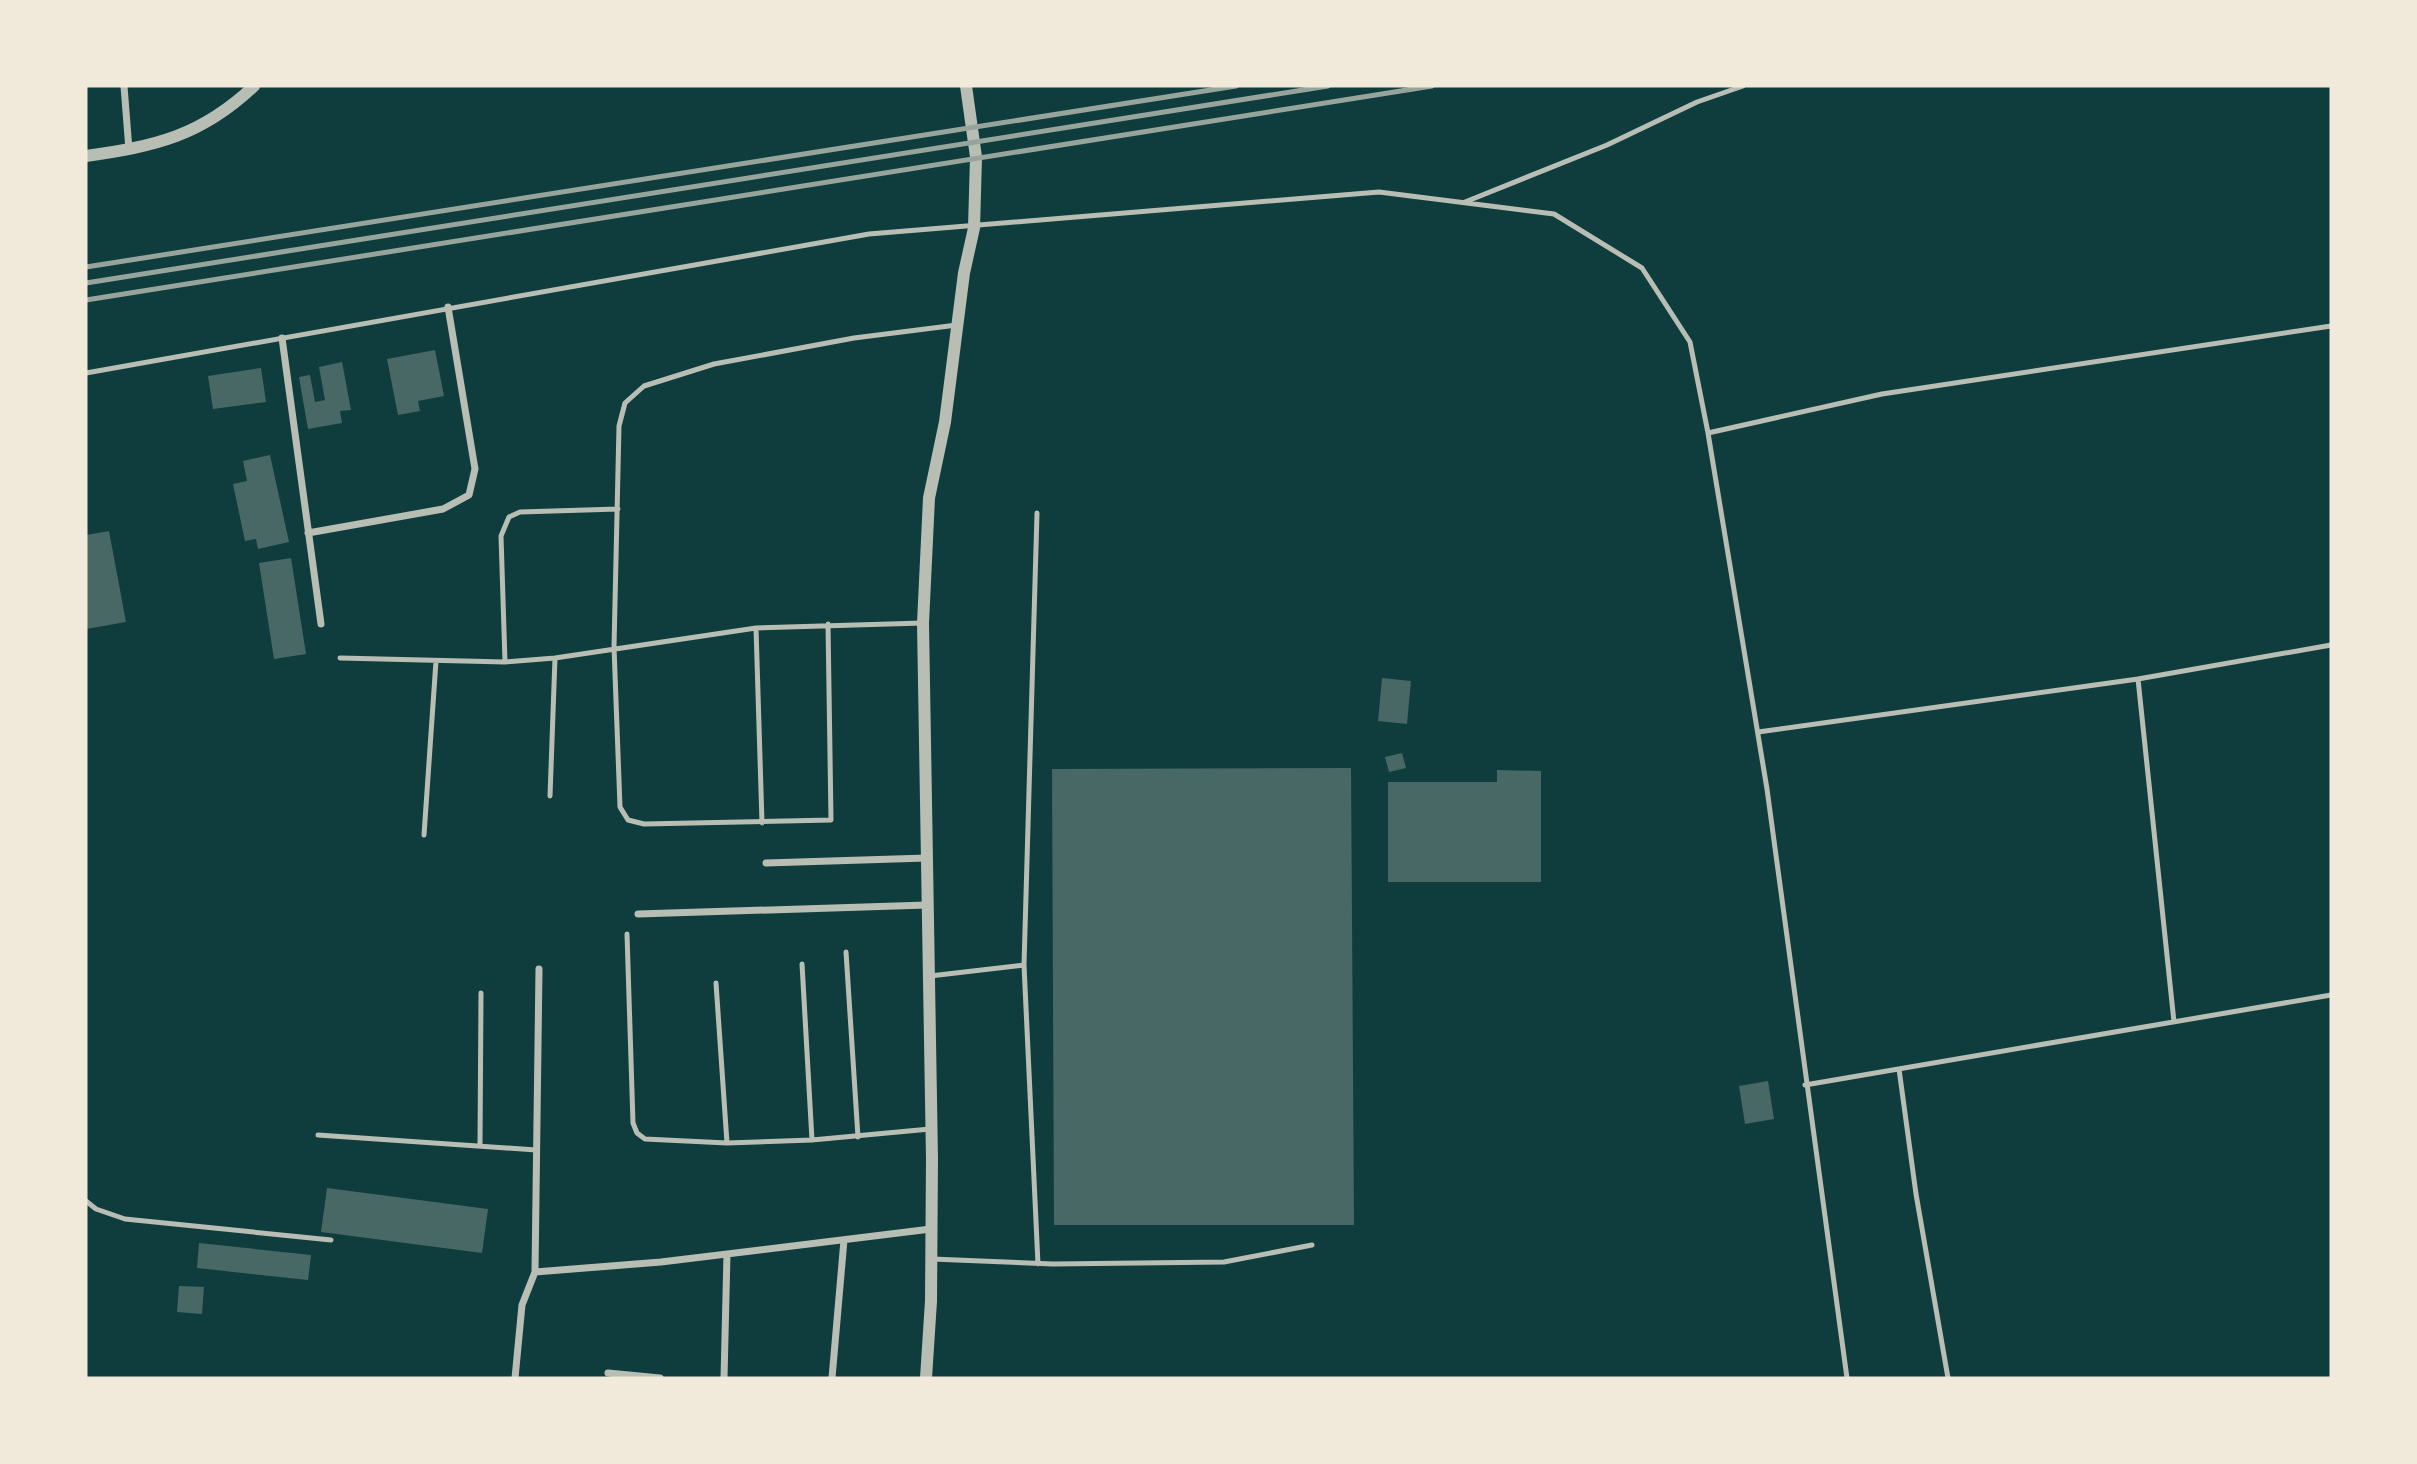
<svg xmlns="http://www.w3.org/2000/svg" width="2417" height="1464" viewBox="0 0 2417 1464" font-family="Commissioner,sans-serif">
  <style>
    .building { fill: #486865 }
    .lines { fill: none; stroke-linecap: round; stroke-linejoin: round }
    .service { stroke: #b8beb3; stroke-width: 5 }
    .minor { stroke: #b8beb3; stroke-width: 7 }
    .tertiary { stroke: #b8beb3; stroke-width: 12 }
    .rail { stroke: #97a49c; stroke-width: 5 }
  </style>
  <rect width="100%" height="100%" fill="#0f3d3e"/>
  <path class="building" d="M435,350L444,396L418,401L420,411L398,415L387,359Z
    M342,362L351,410L340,411L342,423L308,429L299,377L310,375L315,402L325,400L319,367Z
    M261,368L266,402L213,409L208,376Z
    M270,455L289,542L258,549L256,539L245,541L233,484L247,481L243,461Z
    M109,531L126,622L86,629V535Z
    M291,558L306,654L274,659L259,563Z
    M1382,678L1411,681L1407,724L1378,721Z
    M1402,753L1406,768L1389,772L1385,757Z
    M1351,768L1354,1225H1054L1052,769Z
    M1497,770L1541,771V882H1388V782H1497Z
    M1768,1081L1774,1119L1745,1124L1739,1086Z
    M327,1188L488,1209L482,1253L321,1232Z
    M199,1243L311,1255L308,1280L197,1268Z
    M179,1286L204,1287L202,1314L177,1312Z"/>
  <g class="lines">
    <path class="service" d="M1465,202L1607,145L1697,102L1743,86
      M86,373L869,234L1379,192L1554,214L1642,268L1690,342L1708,433L1767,789L1847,1378
      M1708,433L1882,394L2331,326
      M1037,513L1024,965L1038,1264
      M828,624L831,820L644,824L628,820L620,807L614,647L619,426L625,403L644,386L714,364L854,338L957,325
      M756,628L762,823
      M340,658L505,662L555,658L756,628L923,623
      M505,662L501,536L509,517L520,512L618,509
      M1758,732L2138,679
      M550,796L555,658
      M424,835L436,661
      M627,934L633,1123L637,1133L645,1139L727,1143L812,1140L930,1129
      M846,952L858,1137
      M802,964L812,1140
      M930,976L1024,965
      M716,983L727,1143
      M2174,1022L2138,679L2331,645
      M1899,1069L1916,1194L1948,1378
      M1805,1085L2331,995
      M318,1135L536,1150
      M480,1146L481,993
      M86,1201L96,1209L125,1219L331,1240
      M932,1259L1053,1264L1224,1262L1312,1245"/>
    <path class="minor" d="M124,86L129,150
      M282,338L321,624
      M308,533L443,509L469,495L475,469L448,307
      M766,863L927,858
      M638,914L927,905
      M535,1272L539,969
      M608,1373L660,1378
      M515,1378L522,1305L535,1272L661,1262L931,1229
      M724,1378L727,1254
      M832,1378L844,1240"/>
    <path class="tertiary" d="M86,156C156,146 201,136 254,86
      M926,1378L931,1301L932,1159L923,623L929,498L945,422L964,273L974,228L976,157L966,86"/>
    <path class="rail" d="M86,267L1236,86
      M86,283L1328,86
      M86,300L1432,86"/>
  </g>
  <rect width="2417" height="1464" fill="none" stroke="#f1e9da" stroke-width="175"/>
</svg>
